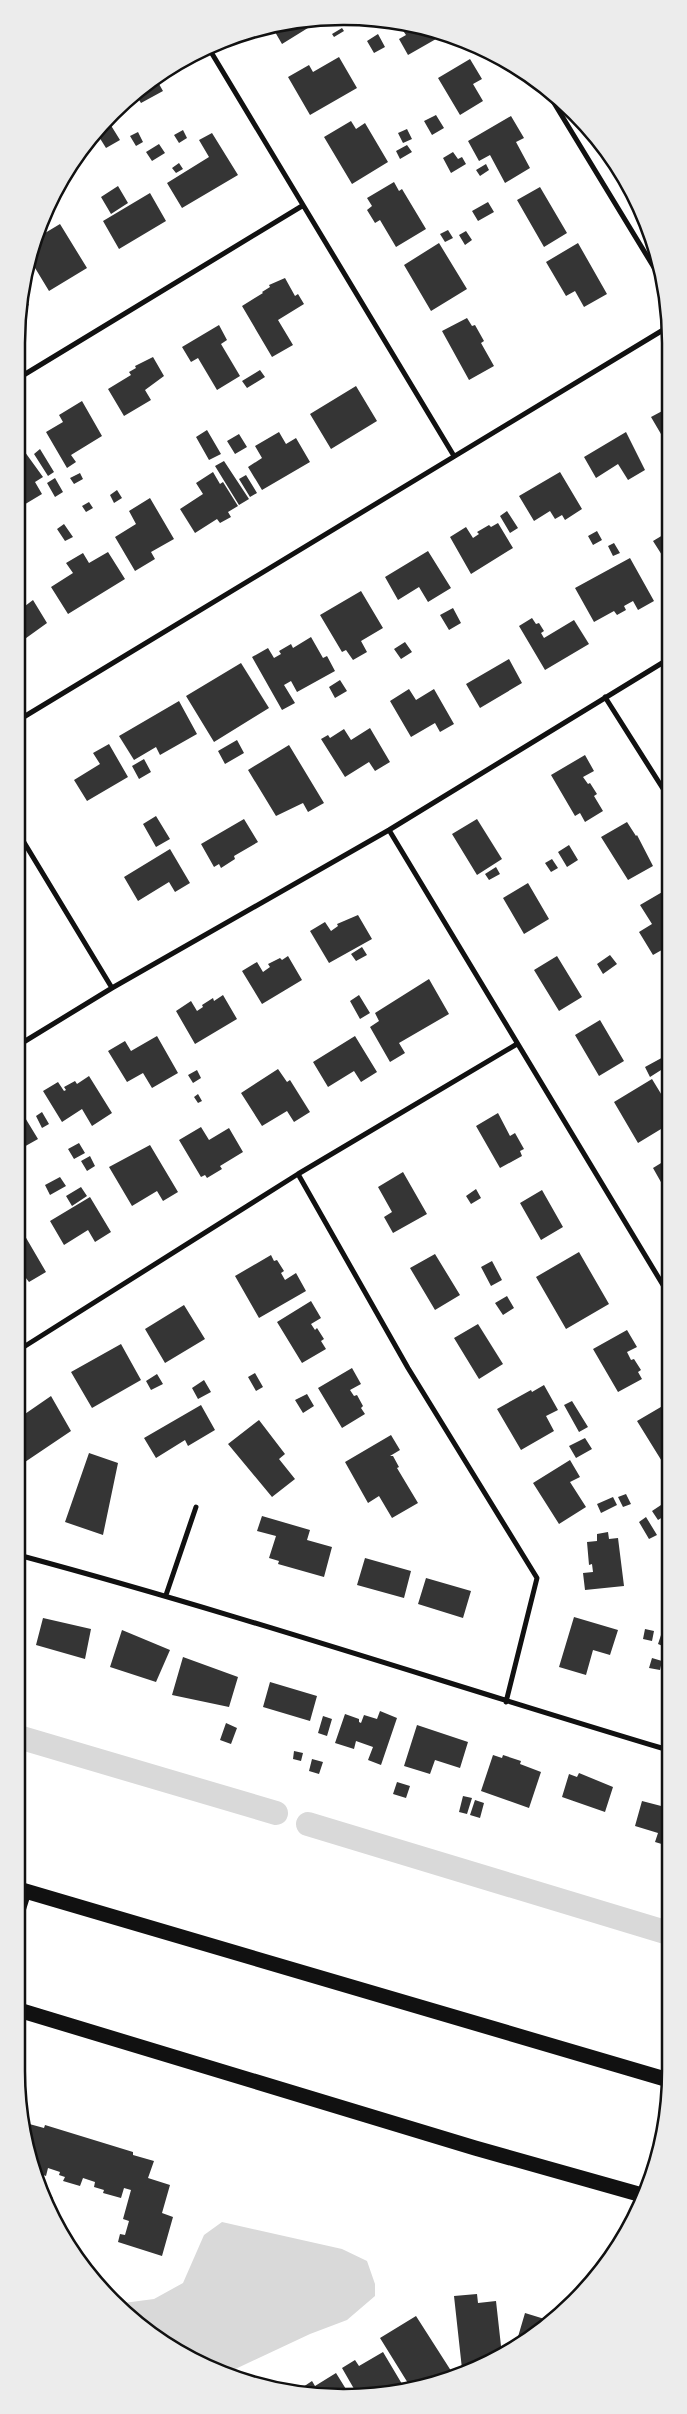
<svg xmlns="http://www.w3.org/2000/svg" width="687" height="2414" viewBox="0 0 687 2414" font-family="Lato,sans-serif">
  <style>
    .water { fill: #d9d9d9 }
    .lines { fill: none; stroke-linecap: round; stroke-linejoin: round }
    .canal { stroke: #d9d9d9; stroke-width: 24 }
    .building { fill: #353535 }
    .service { stroke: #111; stroke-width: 4 }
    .minor { stroke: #111; stroke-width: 5 }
    .motorway { stroke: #111; stroke-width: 15 }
    .rim { fill: none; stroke: #111; stroke-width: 2.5 }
  </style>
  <rect width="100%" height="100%" fill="#fff"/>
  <path class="water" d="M222,2222L342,2249L367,2261L375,2284V2296L347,2320L310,2334L229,2372L199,2364L145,2330L116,2304L154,2299L183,2283L204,2235Z"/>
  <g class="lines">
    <path class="canal" d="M22,1738L276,1813
      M308,1824L665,1932"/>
  </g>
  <path class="building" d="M324,18L282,44L271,25L279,23Z
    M397,22H407L443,35L408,55L399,39L406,35Z
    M342,28L344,31L334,37L332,34Z
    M378,34L385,47L374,53L367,41Z
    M339,57L357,88L310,115L288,77L309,65L313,72Z
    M470,59L482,79L473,84L483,101L460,115L438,78Z
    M155,77L163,91L141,103L136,95L131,98Z
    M436,115L444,128L432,135L424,121Z
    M511,116L524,138L516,142L530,168L505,183L490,155L479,161L468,141Z
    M107,119L120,140L106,148L96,132Z
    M351,121L356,129L365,123L388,162L352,184L324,137Z
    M407,129L412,139L403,143L398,133Z
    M183,130L187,138L179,143L174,135Z
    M138,132L143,142L136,146L130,136Z
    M212,133L238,175L182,208L167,183L209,157L199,140Z
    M159,144L165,153L152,161L146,152Z
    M407,145L412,152L400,159L396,151Z
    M453,152L458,159L462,157L466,164L451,173L443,158Z
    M179,163L183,169L176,173L172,168Z
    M486,164L489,170L480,176L476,170Z
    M394,182L399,191L402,189L426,229L396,247L380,220L375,223L367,210L372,206L367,198Z
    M118,186L128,203L111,214L101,197Z
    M540,187L567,233L544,247L517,200Z
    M150,193L166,221L119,249L103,221Z
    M488,202L494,212L478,221L472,211Z
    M60,224L87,268L49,291L29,258L35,239Z
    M448,230L453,238L445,242L440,234Z
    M466,231L472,240L465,245L459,235Z
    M439,243L467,289L431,311L404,265Z
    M578,243L607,294L584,307L575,291L566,296L546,262Z
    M285,278L295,296L298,294L304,304L278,320L293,345L272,357L242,306L263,293L262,292L270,287L269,285Z
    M22,295L29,305L22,309Z
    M467,318L472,326L475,325L484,341L481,343L494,366L469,380L442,331Z
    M219,325L227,340L221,344L240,376L217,390L198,358L191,362L182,347Z
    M153,357L164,376L145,390L151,400L124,416L108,389L131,375L129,372L136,368L135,366Z
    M260,370L265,377L247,388L242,381Z
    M356,386L377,421L331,449L310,414Z
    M82,401L102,436L71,455L76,462L67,468L46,432L63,422L59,415Z
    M666,409L668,412V446L651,417Z
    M207,430L221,454L209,460L196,437Z
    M279,432L286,444L296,438L310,462L262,490L248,467L262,458L255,446Z
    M626,432L645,470L628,480L618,464L596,478L584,457Z
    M239,434L247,447L235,454L227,441Z
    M22,448L43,477L35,482L42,494L22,506Z
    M40,449L54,472L48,476L34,454Z
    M224,461L249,499L239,505L215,466Z
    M213,472L220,484L223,482L238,506L228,512L231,517L220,523L217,519L195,533L180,509L203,494L196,483Z
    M560,472L582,509L565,520L562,515L555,519L550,511L534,521L519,496Z
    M80,473L83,479L74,484L70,478Z
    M246,475L257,493L250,497L239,479Z
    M55,478L63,492L55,497L47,483Z
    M117,490L122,498L114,503L110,495Z
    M150,498L174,539L151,552L155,559L135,571L115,537L136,524L129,511Z
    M89,502L93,508L86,512L82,506Z
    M507,511L518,528L510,533L500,516Z
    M498,523L513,548L471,574L450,537L466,527L473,538L479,534L477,532L489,525L491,527Z
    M64,524L73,537L65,541L57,529Z
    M597,531L602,540L593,545L588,536Z
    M668,532V546L667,563L653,541Z
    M614,543L620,553L613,556L608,546Z
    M428,551L451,588L428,602L419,587L398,600L385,577Z
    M108,552L125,579L68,614L51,587L73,573L66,563L83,553L89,563Z
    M630,558L654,601L638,610L633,601L624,606L626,610L617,615L614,611L594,622L575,588Z
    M361,591L383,628L361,641L367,652L353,660L346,650L342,652L320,615Z
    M33,600L47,623L22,641V603L25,606Z
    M453,608L461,623L449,630L440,615Z
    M532,618L536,624L539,623L544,631L541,633L544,638L574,620L589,644L545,670L519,626Z
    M311,637L323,658L327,656L335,671L297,692L291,681L284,685L295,703L282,710L252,657L268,648L274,658L281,654L279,651L291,644L293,648Z
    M405,642L412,652L401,659L394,649Z
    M509,659L522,683L480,708L466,684Z
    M241,663L269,708L214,742L186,696Z
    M340,680L347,691L335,698L329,687Z
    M409,689L416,700L434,689L454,724L440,732L435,723L411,737L390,701Z
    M179,701L197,734L160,755L156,747L134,760L119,736Z
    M370,728L390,762L375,771L369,762L345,777L321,739L328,735L330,738L344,729L351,740Z
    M237,740L244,753L225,764L218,751Z
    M109,744L128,777L87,801L74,780L100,764L93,753Z
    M289,745L324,803L308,812L303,803L276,816L248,770Z
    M585,755L594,771L583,777L588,784L590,783L597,794L594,796L603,811L585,822L580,813L575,816L551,775Z
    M144,759L151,772L139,779L132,766Z
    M156,816L170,839L156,847L143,824Z
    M244,819L258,842L234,856L235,859L221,868L219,864L214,867L201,844Z
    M477,819L502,859L477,875L452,834Z
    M627,822L636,836L637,835L653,866L628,880L601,837Z
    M569,845L578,860L567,867L558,852Z
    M170,849L190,883L175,892L169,882L138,901L124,877Z
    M552,859L558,868L551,872L545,863Z
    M496,867L500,874L489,880L485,874Z
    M528,883L549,919L524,934L503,898Z
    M664,891L667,896V947L653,955L639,932L652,924L640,905Z
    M358,915L372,939L329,963L310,931L325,922L331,931L338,926L337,924Z
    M362,947L367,955L356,961L351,954Z
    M610,955L617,964L603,974L597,964Z
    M288,956L302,980L262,1004L242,971L257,962L263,972L270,967L268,964L280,958L282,960Z
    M557,956L582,997L559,1011L534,970Z
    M429,979L449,1014L399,1043L405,1053L390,1062L370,1027L379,1021L375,1013Z
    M223,995L237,1019L195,1044L176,1011L191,1001L197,1011L203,1007L202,1005L213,998L214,1001Z
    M359,995L370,1013L360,1019L350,1001Z
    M600,1020L624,1061L599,1076L575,1035Z
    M157,1036L178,1073L152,1088L143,1073L127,1082L108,1051L125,1041L131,1051Z
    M355,1036L377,1072L361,1082L354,1071L328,1087L313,1062Z
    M667,1055V1080L661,1070L650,1077L645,1067Z
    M278,1069L287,1082L290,1080L310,1112L294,1122L287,1111L262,1126L241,1093Z
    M197,1070L201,1078L193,1083L188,1075Z
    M89,1076L112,1113L92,1126L82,1109L62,1122L43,1091L58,1082L64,1091L66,1090L64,1087L75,1081L77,1084Z
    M652,1079L666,1102V1126L638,1143L614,1102Z
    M198,1094L202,1101L198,1103L194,1097Z
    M42,1112L49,1124L42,1128L36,1116Z
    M498,1113L510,1136L515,1133L524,1149L520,1151L522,1156L500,1168L476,1126Z
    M24,1116L38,1139L22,1148V1117Z
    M201,1127L209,1140L229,1128L243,1152L220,1166L222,1169L207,1178L205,1175L201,1177L179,1140Z
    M79,1143L85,1153L74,1159L68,1149Z
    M150,1145L178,1192L163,1201L157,1191L132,1206L109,1167Z
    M90,1156L95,1166L87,1171L81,1161Z
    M666,1160V1191L653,1168Z
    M403,1172L427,1214L393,1233L384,1217L392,1212L378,1187Z
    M60,1177L66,1186L50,1195L45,1185Z
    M81,1187L87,1196L72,1206L66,1196Z
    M476,1189L481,1198L471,1204L466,1196Z
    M542,1190L563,1227L541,1240L520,1203Z
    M90,1197L111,1232L95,1242L88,1230L64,1245L50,1221Z
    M25,1236L46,1272L29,1282L22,1273V1238Z
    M579,1252L609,1304L566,1329L536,1277Z
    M435,1254L460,1295L435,1310L410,1268Z
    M271,1255L274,1261L277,1260L284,1271L281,1273L285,1280L296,1273L306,1291L259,1318L235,1276Z
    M492,1261L502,1280L491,1286L481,1267Z
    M507,1296L514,1308L503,1315L495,1303Z
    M311,1301L321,1318L311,1324L315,1330L317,1328L324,1339L321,1341L326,1349L302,1363L277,1322Z
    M184,1305L205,1339L165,1363L145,1329Z
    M478,1324L503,1364L479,1379L454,1338Z
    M627,1330L637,1347L627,1352L631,1360L634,1359L641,1370L638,1372L642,1379L618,1392L593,1349Z
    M121,1344L141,1380L92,1408L71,1372Z
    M352,1368L361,1384L350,1390L354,1396L357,1395L363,1406L361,1408L365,1414L342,1428L318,1388Z
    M255,1373L263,1387L256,1391L248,1377Z
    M157,1374L163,1384L151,1390L146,1381Z
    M204,1380L211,1392L198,1399L192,1388Z
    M544,1385L558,1410L546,1416L554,1431L521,1450L497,1409L531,1390L532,1392Z
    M307,1394L314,1406L303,1413L295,1400Z
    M51,1396L71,1431L22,1464V1416Z
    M572,1401L588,1427L579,1432L564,1405Z
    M666,1404V1462L663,1463L637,1421Z
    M201,1405L215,1430L188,1446L185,1440L156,1458L144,1438Z
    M259,1420L285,1454L279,1459L295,1479L272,1497L228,1444Z
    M391,1435L400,1450L390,1456H393L399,1467L397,1468L418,1503L392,1518L379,1496L368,1503L345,1462Z
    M585,1438L592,1449L576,1458L569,1446Z
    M89,1453L118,1463L103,1535L65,1522Z
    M570,1460L580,1477L570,1482L586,1507L559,1524L533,1483Z
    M626,1494L631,1504L623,1507L618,1497Z
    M613,1497L617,1505L601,1513L597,1504Z
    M661,1505L666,1515L658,1520L652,1511Z
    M262,1516L310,1530L307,1540L332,1547L324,1577L278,1564L279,1561L269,1558L276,1536L257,1531Z
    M646,1517L657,1535L649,1539L639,1522Z
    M608,1532L609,1539L618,1538L624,1586L585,1590L583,1573L593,1572L592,1564L589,1565L587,1542L597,1541V1534Z
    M365,1558L411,1571L404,1598L357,1585Z
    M426,1578L471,1591L463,1618L418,1604Z
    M574,1617L618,1630L610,1655L593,1650L586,1675L559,1667Z
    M43,1618L91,1629L85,1659L36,1645Z
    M665,1623V1647L658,1644Z
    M645,1629L654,1631L652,1641L643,1639Z
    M122,1630L170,1650L156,1682L110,1667Z
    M183,1657L238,1677L229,1707L172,1695Z
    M652,1658L662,1661L660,1670L649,1668Z
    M270,1682L317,1696L310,1721L263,1707Z
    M380,1711L397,1718L381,1765L368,1760L373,1747L356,1741L354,1749L335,1743L345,1714L359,1719V1722L361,1723L364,1715L377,1719Z
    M323,1716L332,1719L327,1736L318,1733Z
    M226,1723L237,1728L231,1744L220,1740Z
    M417,1725L468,1742L460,1768L435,1760L430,1774L404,1766Z
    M294,1751L303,1753L301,1761L293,1759Z
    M493,1755L502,1758L503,1755L521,1761L520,1764L541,1772L529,1808L481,1791Z
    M312,1759L323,1762L319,1774L309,1771Z
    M579,1773L613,1787L605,1812L562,1797L569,1774L577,1777Z
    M397,1782L410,1786L406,1798L393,1794Z
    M463,1796L472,1798L467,1814L459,1812Z
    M475,1800L484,1803L480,1818L470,1815Z
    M642,1801L665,1807V1845L655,1842L658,1833L635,1826Z
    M22,2122L44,2128L45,2125L133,2152V2155L154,2161L148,2178L170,2185L162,2213L173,2217L162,2256L118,2242L120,2234L125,2235L129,2221L123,2219L131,2190L124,2188L121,2198L103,2193L104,2190L94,2187L95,2182L83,2178L80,2186L63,2181L65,2177L59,2175L60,2172L48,2168L46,2176L34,2172L22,2134Z
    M477,2294L478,2303L496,2301L502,2355L479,2367L462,2369L454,2296Z
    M525,2313L551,2321L543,2330L515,2347Z
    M416,2316L455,2377L428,2387L411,2388L380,2338Z
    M383,2352L405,2389L357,2394L342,2368L355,2360L359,2366Z
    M336,2373L349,2394L322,2397L297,2391L312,2381L315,2386Z"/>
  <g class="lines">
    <path class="service" d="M22,1916L29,1894
      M49,2208L51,2199"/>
    <path class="minor" d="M208,47L454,456
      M548,93L661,279
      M22,376L302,206
      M605,697L667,795
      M22,718L668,327
      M389,830L666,1290
      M22,839L112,988
      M22,1043L112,988L389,830L667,660
      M298,1174L408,1368L537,1578L506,1702
      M22,1348L298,1174L517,1044
      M22,1556C238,1614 451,1685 665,1749
      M166,1595L196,1507"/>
    <path class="motorway" d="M22,1890L665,2079
      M22,2011L475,2148L642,2195"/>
  </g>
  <path d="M0 0H687V2414H0ZM343 25H344A318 318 0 0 1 662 343V2071A318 318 0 0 1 344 2389H343A318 318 0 0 1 25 2071V343A318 318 0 0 1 343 25Z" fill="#ececec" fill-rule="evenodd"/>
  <path class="rim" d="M343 25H344A318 318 0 0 1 662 343V2071A318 318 0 0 1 344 2389H343A318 318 0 0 1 25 2071V343A318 318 0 0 1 343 25Z"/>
</svg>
